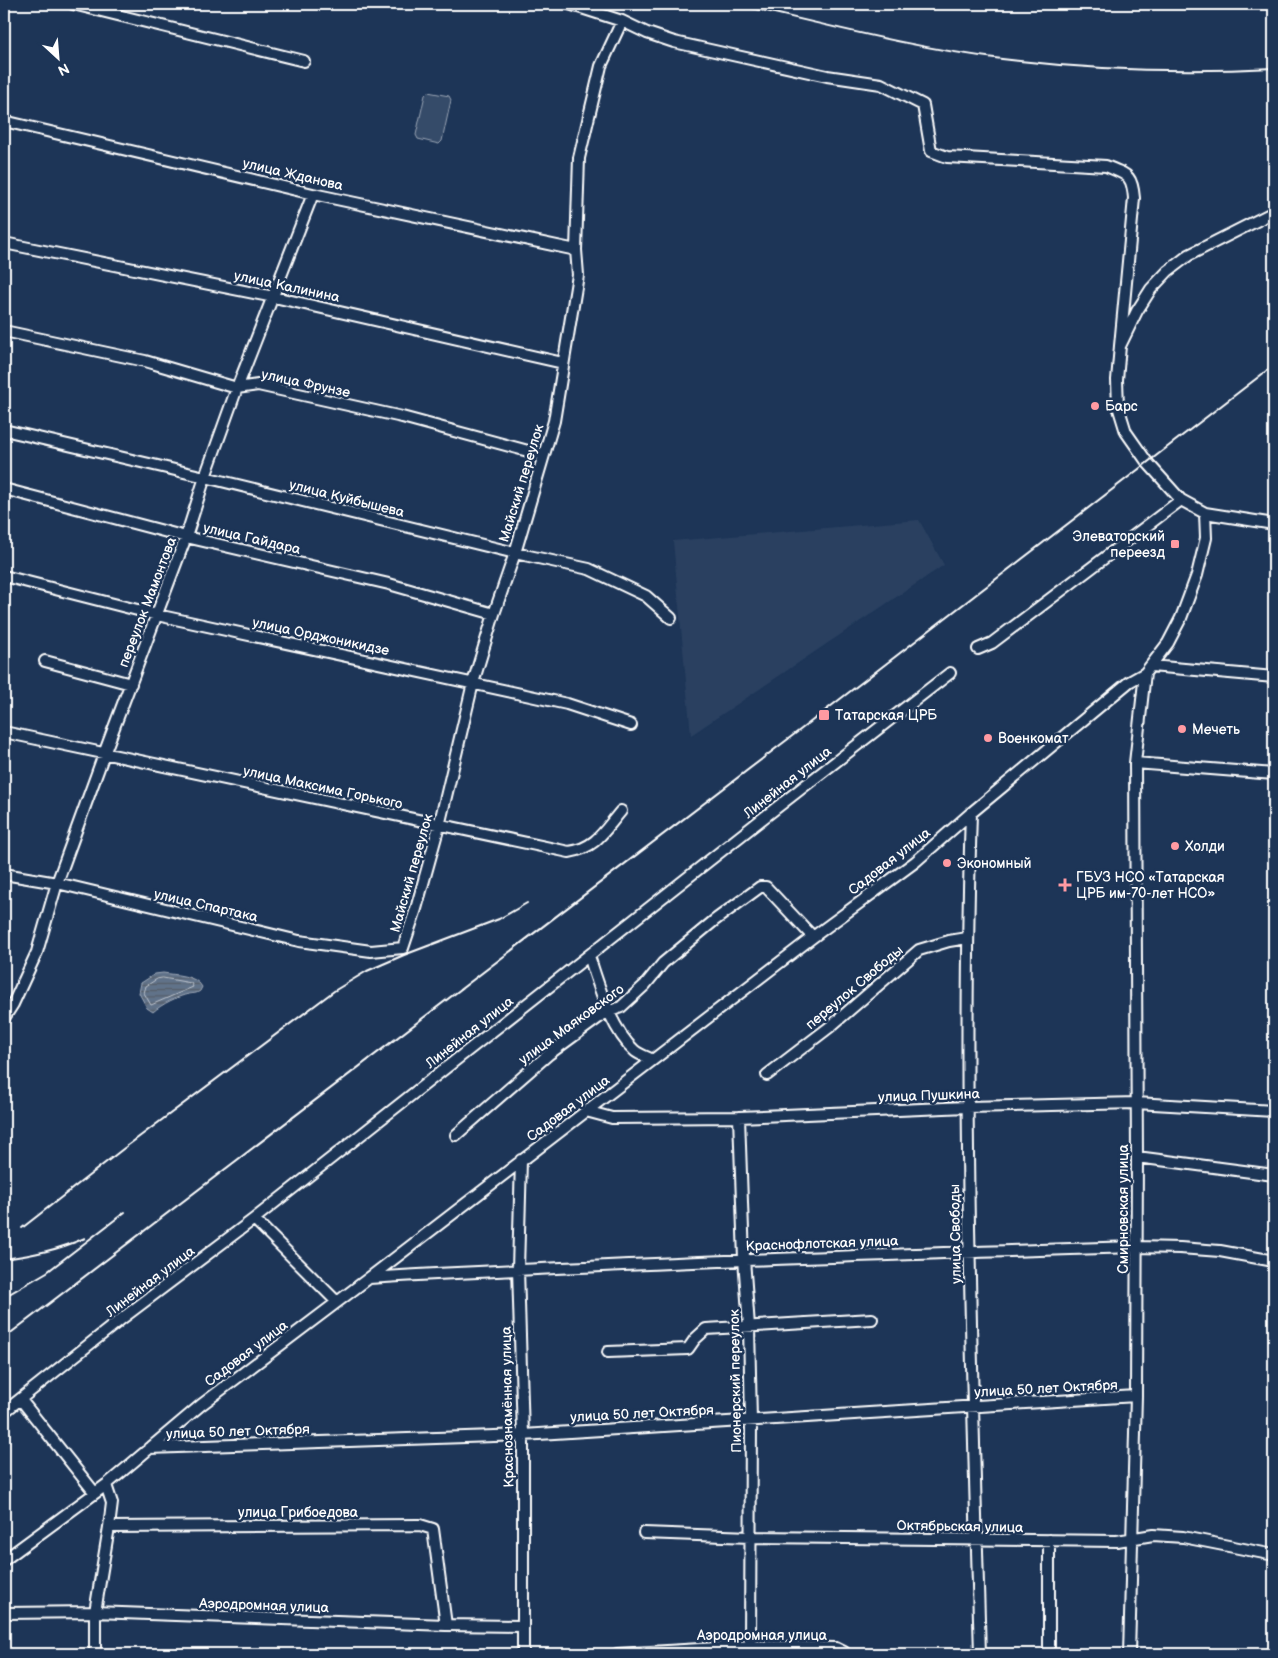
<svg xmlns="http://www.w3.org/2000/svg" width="1278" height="1658" viewBox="0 0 1278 1658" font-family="'Balsamiq Sans',sans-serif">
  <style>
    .built { fill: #2a4161 }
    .pitch { fill: #364b69; stroke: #9aa5b4 }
    .water { fill: url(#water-rules); stroke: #a0aab8 }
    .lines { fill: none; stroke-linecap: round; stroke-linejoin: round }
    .shore { stroke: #c0c7d0; stroke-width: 1 }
    .minor-casing { stroke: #fff; stroke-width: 14 }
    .minor { stroke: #1d3557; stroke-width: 10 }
    .rail { stroke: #fff; stroke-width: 2 }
    .poi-dot { fill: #ff9aa2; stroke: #1d3557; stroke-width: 2 }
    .labels { text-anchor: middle; stroke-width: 5; stroke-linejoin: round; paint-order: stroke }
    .street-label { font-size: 14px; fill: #fff; stroke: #1d3557 }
    .poi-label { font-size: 14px; fill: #fff; stroke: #1d3557; text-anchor: start }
  </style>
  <defs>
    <pattern id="water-rules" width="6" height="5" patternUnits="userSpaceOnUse" patternTransform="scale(1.25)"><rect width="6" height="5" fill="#617289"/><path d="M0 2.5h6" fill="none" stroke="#555d67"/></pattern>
  </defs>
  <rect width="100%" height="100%" fill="#1d3557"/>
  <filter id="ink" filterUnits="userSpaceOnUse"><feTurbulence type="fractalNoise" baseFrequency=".02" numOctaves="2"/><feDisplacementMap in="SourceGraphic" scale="10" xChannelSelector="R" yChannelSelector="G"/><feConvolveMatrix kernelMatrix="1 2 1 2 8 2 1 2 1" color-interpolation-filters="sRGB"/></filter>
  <g filter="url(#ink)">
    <path class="built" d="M919,520L944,565L691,735L673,541Z
      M714,1652L810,1653V1654H714Z"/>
    <path class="pitch" d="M428,92L449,96L451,100L442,141L439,144L418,139L416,135L425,95Z"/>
    <path class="water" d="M163,973C175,975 196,975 202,987L200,991C196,994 194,993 189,994C178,996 162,1004 153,1012L147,1008L139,993L141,983L155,974Z"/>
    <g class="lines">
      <path class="shore" d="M163,978L191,983L193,987L151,1005L144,993L146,986L157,979Z"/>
      <defs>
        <path id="minor" d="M73,4L304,61
          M569,4L622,21L647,33L674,42L827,76L881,84L923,105L931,151L947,157L1106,166C1127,175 1132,174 1134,198L1120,346
          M4,121L313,194L576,250
          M1274,212L1189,255L1168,271L1151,289L1137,311L1120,346L1117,380L1118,406L1126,432L1147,462L1181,500L1205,513L1274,524
          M4,243L274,297L563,363
          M4,331L145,361L237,388L258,385L402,417L543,455
          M4,430L205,477L515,553L589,569L646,596L671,618
          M4,489L186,537L389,584L494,614
          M4,576L157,615L567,704L631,725
          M978,649L992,643L1181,500
          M45,661L131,684
          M1151,666L1274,677
          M4,732L569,852C596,848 604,831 621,811
          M1135,763L1274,774
          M971,813C962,1093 972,1374 980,1654
          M4,874L57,883L299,941L371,951L403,948L416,909L439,826L473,683L494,614L515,553L554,421L578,275L576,250L579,158L601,66L622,21
          M589,956C599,986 611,1030 635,1051C640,1055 647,1057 653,1060
          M4,1018L13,1004L37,952L57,883L104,754L186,537L205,477L237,388L313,194
          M767,1075L831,1026L919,950L949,941L967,938
          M586,1111L612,1118L739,1117L967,1107L1136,1103L1274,1111
          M739,1117L744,1259L749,1326L751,1421L750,1646
          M456,1135L549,1054L605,1013L621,1007L645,985L663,963L715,920L760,887H766L813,937
          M1137,1157L1274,1175
          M521,1160L518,1269L523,1435V1654
          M254,1219L337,1302
          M369,1278C625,1263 880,1255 1136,1247L1180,1248L1220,1251L1274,1261
          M608,1352L688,1349L695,1339L706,1329L872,1319
          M21,1400L95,1493
          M4,1412L120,1320L254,1219L762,819L950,673
          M149,1448L523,1435L1136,1396
          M106,1485L112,1503L109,1527L420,1525L433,1529L446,1625
          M644,1533L750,1537L1117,1541L1153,1535L1183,1537L1274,1555
          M1049,1540V1654
          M4,1560L106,1485L201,1405L369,1278L813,937L915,862L971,813L1129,682L1145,673
          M4,1613L95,1612L446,1625L522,1626
          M95,1654V1612L109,1527
          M617,1654L750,1646L836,1648L844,1652L845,1654
          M1129,1654L1136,1396L1137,1157L1135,763L1145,673L1168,643L1181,618L1197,575L1206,538L1205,513"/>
      </defs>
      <use href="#minor" class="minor-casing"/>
      <use href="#minor" class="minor"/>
      <path class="rail" d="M735,4C823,24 913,48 1002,59C1093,70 1183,73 1274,68
        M22,1228L123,1149L334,991L367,971L404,955L499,919L527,903
        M4,1259C32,1255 58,1250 85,1238
        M4,1297L47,1272L125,1212
        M4,1338L800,730L1274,365"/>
    </g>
  </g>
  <g class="poi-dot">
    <circle cx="1095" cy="406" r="5"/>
    <rect x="1170" y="539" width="10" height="10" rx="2.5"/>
    <rect x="818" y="709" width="12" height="12" rx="2.5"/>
    <circle cx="1182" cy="729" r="5"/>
    <circle cx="988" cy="738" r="5"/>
    <circle cx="1175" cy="846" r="5"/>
    <circle cx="947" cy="863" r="5"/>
    <path d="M1062.5 877.5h5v5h5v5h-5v5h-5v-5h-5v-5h5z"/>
  </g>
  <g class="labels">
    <g class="street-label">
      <text transform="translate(293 174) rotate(13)" y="5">улица Жданова</text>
      <text transform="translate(287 286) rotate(12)" y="5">улица Калинина</text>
      <text transform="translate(306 383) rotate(12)" y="5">улица Фрунзе</text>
      <text transform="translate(521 483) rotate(-73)" y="5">Майский переулок</text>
      <text transform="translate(347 498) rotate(14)" y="5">улица Куйбышева</text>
      <text transform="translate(252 538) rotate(13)" y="5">улица Гайдара</text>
      <text transform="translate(147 602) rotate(-69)" y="5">переулок Мамонтова</text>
      <text transform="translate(321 636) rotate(12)" y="5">улица Орджоникидзе</text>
      <text transform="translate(787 782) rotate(-38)" y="5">Линейная улица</text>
      <text transform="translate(323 787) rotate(12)" y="5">улица Максима Горького</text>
      <text transform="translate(889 861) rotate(-38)" y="5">Садовая улица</text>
      <text transform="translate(411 873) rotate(-74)" y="5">Майский переулок</text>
      <text transform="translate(206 905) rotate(13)" y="5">улица Спартака</text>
      <text transform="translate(854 987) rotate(-40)" y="5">переулок Свободы</text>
      <text transform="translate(571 1024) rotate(-36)" y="5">улица Маяковского</text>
      <text transform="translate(469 1032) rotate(-38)" y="5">Линейная улица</text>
      <text transform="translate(929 1095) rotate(-2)" y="5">улица Пушкина</text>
      <text transform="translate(568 1108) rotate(-37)" y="5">Садовая улица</text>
      <text transform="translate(1123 1209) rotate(-90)" y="5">Смирновская улица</text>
      <text transform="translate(955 1234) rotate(-91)" y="5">улица Свободы</text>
      <text transform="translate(822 1243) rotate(-2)" y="5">Краснофлотская улица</text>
      <text transform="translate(150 1281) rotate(-37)" y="5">Линейная улица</text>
      <text transform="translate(246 1353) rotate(-37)" y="5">Садовая улица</text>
      <text transform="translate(735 1381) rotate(-91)" y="5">Пионерский переулок</text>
      <text transform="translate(1046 1388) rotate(-3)" y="5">улица 50 лет Октября</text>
      <text transform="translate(507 1407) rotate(-91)" y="5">Краснознамённая улица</text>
      <text transform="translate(642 1413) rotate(-3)" y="5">улица 50 лет Октября</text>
      <text transform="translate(238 1431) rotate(-2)" y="5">улица 50 лет Октября</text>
      <text x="298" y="1517">улица Грибоедова</text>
      <text transform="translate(960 1526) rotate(1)" y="5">Октябрьская улица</text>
      <text transform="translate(264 1605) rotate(2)" y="5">Аэродромная улица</text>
      <text x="762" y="1640">Аэродромная улица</text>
    </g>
    <g class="poi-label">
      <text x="1105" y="411">Барс</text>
      <text x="1165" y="541" text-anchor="end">Элеваторский<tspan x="1165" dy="16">переезд</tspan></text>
      <text x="835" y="720">Татарская ЦРБ</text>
      <text x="1192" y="734">Мечеть</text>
      <text x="998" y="743">Военкомат</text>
      <text x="1185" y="851">Холди</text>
      <text x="957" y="868">Экономный</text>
      <text x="1076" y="882">ГБУЗ НСО «Татарская<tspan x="1076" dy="16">ЦРБ им-70-лет НСО»</tspan></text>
    </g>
  </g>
  <rect width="1278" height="1658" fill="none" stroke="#1d3557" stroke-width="20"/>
  <rect x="10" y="10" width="1258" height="1638" fill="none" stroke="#fff" stroke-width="2" filter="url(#ink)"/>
  <g transform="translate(58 58) rotate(154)" stroke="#1d3557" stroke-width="4" paint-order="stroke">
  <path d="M0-4L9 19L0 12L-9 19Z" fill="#ffffff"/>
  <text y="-8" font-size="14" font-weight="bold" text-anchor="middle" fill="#ffffff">N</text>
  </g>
</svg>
